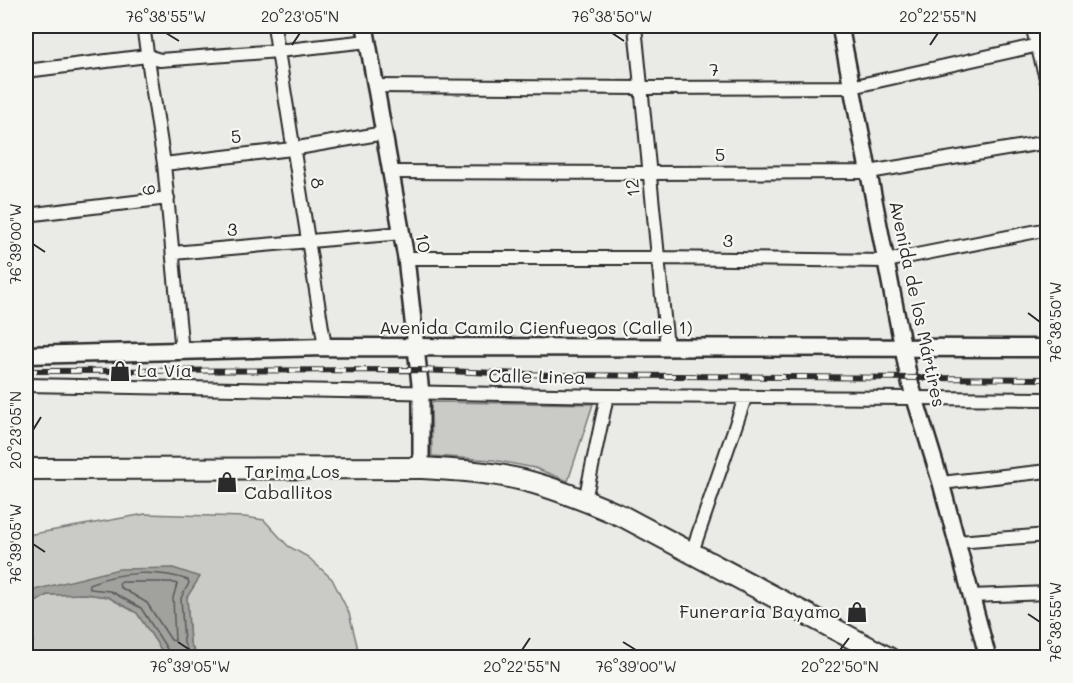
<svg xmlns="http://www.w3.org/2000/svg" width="1073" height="683" viewBox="0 0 1073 683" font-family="Mali,sans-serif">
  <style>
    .green { fill: #cacac7; stroke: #7a7a79; stroke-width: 1.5 }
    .water { fill: #a1a19e; stroke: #727270; stroke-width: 1.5 }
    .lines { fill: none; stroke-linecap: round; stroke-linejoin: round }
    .shore { stroke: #5a5a59; stroke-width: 1.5 }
    .minor-casing { stroke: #2b2b2b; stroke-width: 16 }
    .tertiary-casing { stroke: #2b2b2b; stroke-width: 20 }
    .secondary-casing { stroke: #2b2b2b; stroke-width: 21 }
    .primary-casing { stroke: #2b2b2b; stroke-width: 24 }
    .minor { stroke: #f6f6f2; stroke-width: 12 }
    .tertiary { stroke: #f6f6f2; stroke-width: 15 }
    .secondary { stroke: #f6f6f2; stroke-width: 16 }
    .primary { stroke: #f6f6f2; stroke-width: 20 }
    .rail-casing { stroke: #2b2b2b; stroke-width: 6 }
    .rail { stroke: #f6f6f2; stroke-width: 4; stroke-dasharray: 11; stroke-linecap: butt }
    .ticks { fill: none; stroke: #2b2b2b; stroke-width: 2 }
    .labels { text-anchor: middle; stroke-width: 4.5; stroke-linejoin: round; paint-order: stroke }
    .street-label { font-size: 18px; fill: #2b2b2b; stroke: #f6f6f2 }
    .poi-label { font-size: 18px; fill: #2b2b2b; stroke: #f6f6f2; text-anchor: start }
    .neatline { fill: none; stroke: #2b2b2b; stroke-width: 2 }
    .ticks-label { font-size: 15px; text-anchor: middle; fill: #2b2b2b }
  </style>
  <rect width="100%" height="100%" fill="#eaeae6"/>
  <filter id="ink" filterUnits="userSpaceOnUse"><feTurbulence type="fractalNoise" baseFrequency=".0167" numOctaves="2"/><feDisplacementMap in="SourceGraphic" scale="12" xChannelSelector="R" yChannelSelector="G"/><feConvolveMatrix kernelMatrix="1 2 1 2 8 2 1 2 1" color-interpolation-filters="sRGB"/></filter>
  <g filter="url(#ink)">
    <path class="green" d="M431,402L593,404L568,481L535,468L493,460L432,456Z
      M145,514L245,517L264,520L288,546L308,557L332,579L349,613L360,657H198L190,643L187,597L199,577L65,583L26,592V537L33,534Z
      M85,594L108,597L137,613L166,657H26V644L33,641L26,638V608L47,595Z"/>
    <path class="water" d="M173,568L200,577L187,597L190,643L198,657H166L137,613L108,597L85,594L47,595L26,608V592L119,569Z"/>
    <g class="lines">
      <path class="shore" d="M122,582H171L177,584L173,598L175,641L171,640L147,603L120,587L119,584Z
        M170,658L169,652L141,608L110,591L90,589L89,584C118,572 158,569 188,580L189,583L181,598L184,643L191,658"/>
      <defs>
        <path id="minor" d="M143,26L164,164L182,352
          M274,26L325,347
          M635,26L667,347
          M1032,26L1048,86
          M26,71L147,56L160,60L278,51L368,41
          M375,86L642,88L851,87L1048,43
          M164,164L292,149L384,133
          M390,172L649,173L869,172L1048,142
          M26,215L168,198
          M173,253L402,233
          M406,258H659L886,261L1048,229
          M26,385L607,396L1048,399
          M941,483L1048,471
          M585,500L607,396
          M957,542L1048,535
          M692,552L745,398
          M970,596L1048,593"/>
        <path id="tertiary" d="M365,26L406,258L421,393V468
          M840,26L909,379L941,483L988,658"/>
        <path id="secondary" d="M26,355L325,347L1048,348"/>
        <path id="primary" d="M26,469L421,468C455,470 490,472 523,480C558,489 592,503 624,517L889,658"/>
      </defs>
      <use href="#minor" class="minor-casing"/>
      <use href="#tertiary" class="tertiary-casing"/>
      <use href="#secondary" class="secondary-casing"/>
      <use href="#primary" class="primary-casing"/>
      <use href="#minor" class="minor"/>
      <use href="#tertiary" class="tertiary"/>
      <use href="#secondary" class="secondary"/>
      <use href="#primary" class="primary"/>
      <defs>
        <path id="rail" d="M26,371L419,370L552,375L1048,379"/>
      </defs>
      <use href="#rail" class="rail-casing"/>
      <use href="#rail" class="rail"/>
    </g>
  </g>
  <path class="ticks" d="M166,33L179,41M612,33L624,41M292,45L300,33M930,45L938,33M33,244L45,252M1028,313L1040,322M33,430L41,417M33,544L45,552M1028,614L1040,622M178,642L190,650M623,642L636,650M522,650L530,638M840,650L849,638"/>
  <defs>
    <symbol id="shop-bare" viewBox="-9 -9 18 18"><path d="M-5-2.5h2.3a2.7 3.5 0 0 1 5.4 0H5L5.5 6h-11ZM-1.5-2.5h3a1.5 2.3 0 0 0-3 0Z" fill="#2b2b2b" stroke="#f6f6f2" stroke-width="2.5" paint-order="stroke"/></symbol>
  </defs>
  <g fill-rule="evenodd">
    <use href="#shop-bare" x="105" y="356" width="30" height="30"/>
    <use href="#shop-bare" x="212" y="467" width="30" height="30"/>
    <use href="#shop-bare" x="842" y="597" width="30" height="30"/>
  </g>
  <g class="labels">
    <g class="street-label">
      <text x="714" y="76">7</text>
      <text transform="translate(236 137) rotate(-7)" y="6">5</text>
      <text x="720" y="161">5</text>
      <text transform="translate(317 183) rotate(80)" y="6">8</text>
      <text transform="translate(633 188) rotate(-96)" y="6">12</text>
      <text transform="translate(149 190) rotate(-96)" y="6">6</text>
      <text transform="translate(232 230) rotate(-4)" y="6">3</text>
      <text transform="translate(728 241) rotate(1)" y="6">3</text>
      <text transform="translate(423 243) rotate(81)" y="6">10</text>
      <text transform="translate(917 304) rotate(78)" y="6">Avenida de los Mártires</text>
      <text x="536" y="334">Avenida Camilo Cienfuegos (Calle 1)</text>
      <text transform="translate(537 377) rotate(1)" y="6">Calle Linea</text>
    </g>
    <g class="poi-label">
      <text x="137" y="377">La Vía</text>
      <text x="244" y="478">Tarima Los<tspan x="244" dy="21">Caballitos</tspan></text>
      <text x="840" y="618" text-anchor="end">Funeraria Bayamo</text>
    </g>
  </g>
  <rect width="1073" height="683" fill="none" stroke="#f6f6f2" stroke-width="66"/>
  <rect x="33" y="33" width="1007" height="617" class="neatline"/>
  <g class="ticks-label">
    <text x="166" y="22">76°38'55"W</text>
    <text x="300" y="22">20°23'05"N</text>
    <text x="612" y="22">76°38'50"W</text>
    <text x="938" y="22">20°22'55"N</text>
    <text transform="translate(16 244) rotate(-90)" y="5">76°39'00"W</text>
    <text transform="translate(1056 322) rotate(-90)" y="5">76°38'50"W</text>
    <text transform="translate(16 430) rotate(-90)" y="5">20°23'05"N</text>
    <text transform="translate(16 544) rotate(-90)" y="5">76°39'05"W</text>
    <text transform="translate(1056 622) rotate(-90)" y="5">76°38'55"W</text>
    <text x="190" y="672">76°39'05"W</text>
    <text x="522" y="672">20°22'55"N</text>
    <text x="636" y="672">76°39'00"W</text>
    <text x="840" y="672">20°22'50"N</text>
  </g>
</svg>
